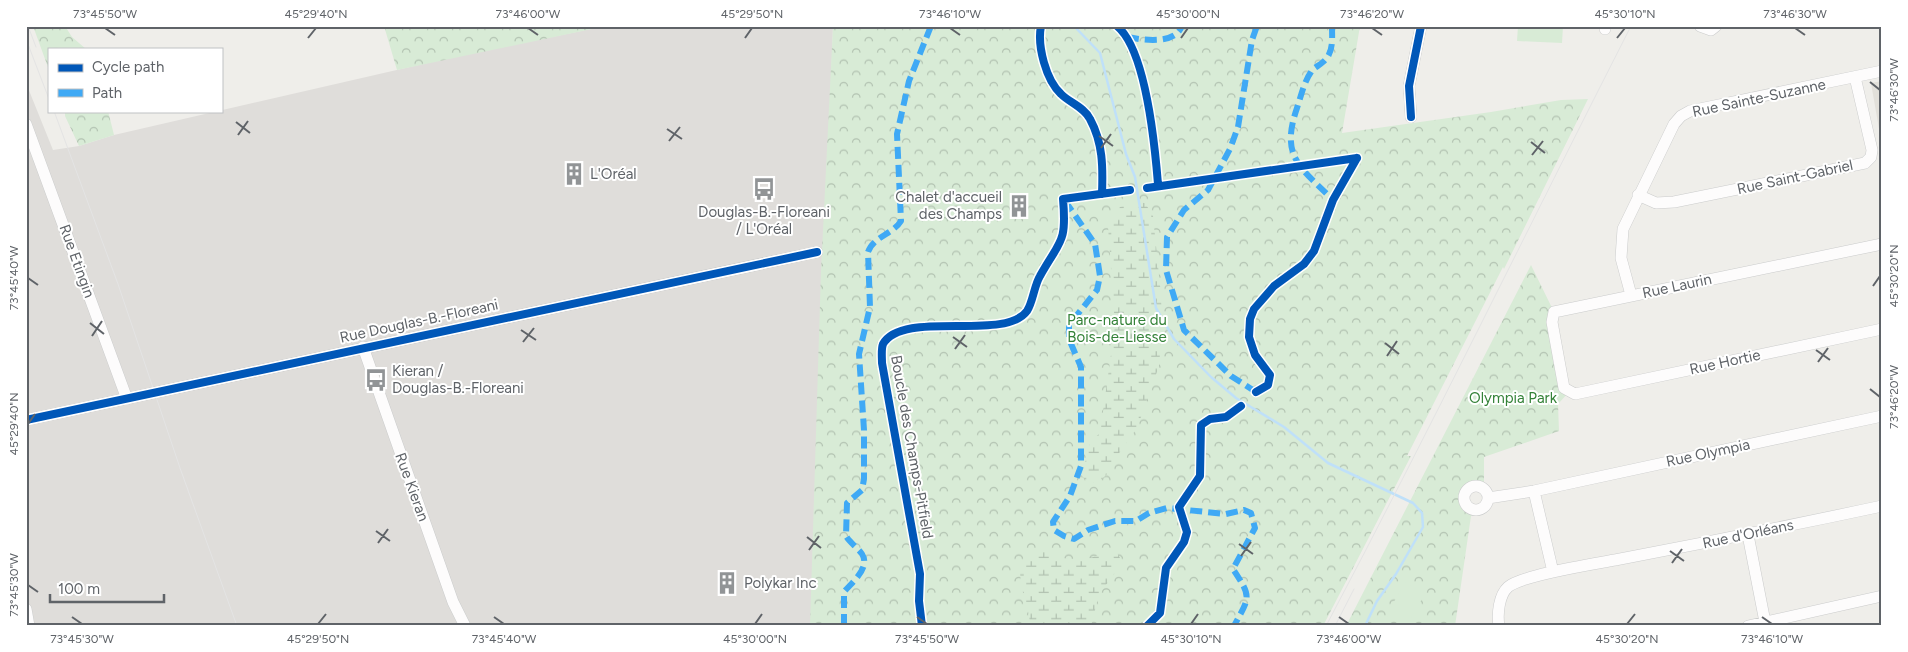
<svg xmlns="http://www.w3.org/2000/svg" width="1908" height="652" viewBox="0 0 1908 652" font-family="Figtree,sans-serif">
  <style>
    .industrial { fill: #dfddda }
    .education { fill: #e2e0da }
    .forest { fill: url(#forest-crowns) }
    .wetland { fill: url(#wetland-marsh) }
    .garden { fill: #d8ebd6 }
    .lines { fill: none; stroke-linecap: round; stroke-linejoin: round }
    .stream { stroke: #bfe0f9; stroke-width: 2.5 }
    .minor-casing { stroke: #cbcccc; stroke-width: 12 }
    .minor { stroke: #fdfcfc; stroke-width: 11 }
    .tram { stroke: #e4e4e4; stroke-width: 1 }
    .quiet { stroke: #3fa9f5; stroke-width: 6; stroke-dasharray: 12 6; stroke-linecap: butt }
    .cycleway-casing { stroke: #fff; stroke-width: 11 }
    .cycleway { stroke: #0057b8; stroke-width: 8 }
    .ticks { fill: none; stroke: #5f6368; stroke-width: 2 }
    .labels { text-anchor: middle; stroke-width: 4; stroke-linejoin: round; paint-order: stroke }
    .street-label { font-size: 15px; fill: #5f6368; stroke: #fff }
    .poi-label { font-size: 15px; fill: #5f6368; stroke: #fff; text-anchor: start }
    .park-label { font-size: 15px; fill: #348238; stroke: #fff }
    .neatline { fill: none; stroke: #5f6368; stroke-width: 2 }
    .ticks-label { font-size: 12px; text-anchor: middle; fill: #5f6368 }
  </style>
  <defs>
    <pattern id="forest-crowns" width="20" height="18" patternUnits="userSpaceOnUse" patternTransform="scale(1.25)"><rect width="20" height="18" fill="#d8ebd6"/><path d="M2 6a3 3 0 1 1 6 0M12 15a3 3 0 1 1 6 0" fill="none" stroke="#b2c2b1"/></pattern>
    <pattern id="wetland-marsh" width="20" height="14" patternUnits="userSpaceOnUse" patternTransform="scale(1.25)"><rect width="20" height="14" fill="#d8ebd6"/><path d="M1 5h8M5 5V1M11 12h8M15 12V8" fill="none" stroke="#b2c2b1"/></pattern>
  </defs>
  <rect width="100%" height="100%" fill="#efeeea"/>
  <path class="industrial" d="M606,26H833L812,626H26V83L53,150L79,146L114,135L462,55Z"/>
  <path class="education" d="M1882,81V146L1871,83Z"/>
  <path class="forest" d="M33,26H65L72,37L86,49H49V70Z
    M384,26H606L397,70Z
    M833,26H1360L1342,133L1491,112L1561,100L1588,99L1504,269L1503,267L1407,456H1411L1323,626H810L821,271Z
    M65,111H108L114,135L79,146L65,116Z
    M1531,265L1554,312L1569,392L1558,404L1559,431L1484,457V489L1473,486L1464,493V500L1469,508L1476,510L1483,508L1471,516L1455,626H1346Z"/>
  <path class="wetland" d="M1133,202L1145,203L1153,216L1163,315L1159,366L1137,428L1117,456L1112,469L1100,481L1088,483L1082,476L1090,442L1100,433L1115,326L1108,226L1120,207Z
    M1046,551C1059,559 1074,561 1089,558C1100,556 1107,552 1117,553L1120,558L1115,573L1099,594L1091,626H1030C1031,601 999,557 1046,551Z"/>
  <path class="garden" d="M1518,26H1563L1562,43L1517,41Z
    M1405,582L1425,594L1406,626L1386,616Z"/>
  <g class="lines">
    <path class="stream" d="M1074,26L1100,53L1126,154L1135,177L1156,308L1174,339L1211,377L1236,398L1284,427L1328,463L1413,503L1422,513L1423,527L1396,574L1377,601L1365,626"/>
    <defs>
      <path id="minor" d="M1700,26L1711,30L1716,26
        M1605,29V26
        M1411,117L1409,86L1421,26
        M26,124L127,399
        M1638,195L1656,203L1674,202L1865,163L1871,157L1872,150L1855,77
        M1882,244L1554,312L1552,322L1564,388L1575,394L1882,329
        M1631,295L1621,258L1623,229L1674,124L1681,116L1690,111L1882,71
        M363,347L453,602L465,626
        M26,420L817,252
        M1464 498a12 12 0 1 1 24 0a12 12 0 1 1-24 0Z
        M1534,491L1553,572
        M1488,498L1534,491L1882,416
        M1748,535L1765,622
        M26,609L29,626
        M1499,626C1497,614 1499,595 1508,587C1522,575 1594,564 1615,560C1704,543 1793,525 1882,506
        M1748,626L1882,596"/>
    </defs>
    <use href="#minor" class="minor-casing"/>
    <use href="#minor" class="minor"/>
    <path class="tram" d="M28,26L36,47
      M26,39L49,99
      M54,111L118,284L180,468L237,626
      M1326,626C1431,428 1529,226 1631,26
      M1335,626L1354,589"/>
    <path class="quiet" d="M1332,26C1332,39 1334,53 1323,62C1319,66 1314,67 1311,72C1304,82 1301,96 1297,108C1280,157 1300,167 1333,200
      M1127,37C1143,40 1175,45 1182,26
      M1065,201L1095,244L1100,276L1097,290L1069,325V339L1081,367V466L1070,496L1053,522L1054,530L1064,536L1074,539L1088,530L1115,521H1136L1149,513L1167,508L1226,514L1244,510L1251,513L1255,528L1233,569C1252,598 1250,596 1234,626
      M1256,392L1231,376L1184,330L1166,270L1167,237L1184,210L1208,190L1230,149L1238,127L1252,40L1257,26
      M844,626V592C851,583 871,568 862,554C858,548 850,543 846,536L847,503L862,490L864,479V430L859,354L870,307L868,252C873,237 893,234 901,221L897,134L909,81L931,26"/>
    <defs>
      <path id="cycleway" d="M1041,26C1037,46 1046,80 1061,94C1070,103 1084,107 1090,119C1103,143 1103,167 1102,194
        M1117,26C1146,50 1155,147 1158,184
        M1411,117L1409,86L1421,26
        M1147,188L1357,158
        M1256,392L1268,385L1270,375L1255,355L1249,337L1250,319L1254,309L1274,286L1304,264L1314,251L1333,200L1357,158
        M26,420L817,252
        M922,626L919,601L920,574L882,363C882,357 881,349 883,344C903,309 1005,342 1027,311C1033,302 1034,286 1040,276C1060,240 1067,244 1063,199L1130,190
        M1147,626L1160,613L1166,568L1184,542L1187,532L1179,507L1200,476L1201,425L1210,419L1226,417L1241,406"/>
    </defs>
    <use href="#cycleway" class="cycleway-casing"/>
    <use href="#cycleway" class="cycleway"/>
  </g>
  <path class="ticks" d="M105,28L115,35M528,28L538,35M950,28L960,35M1372,28L1382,35M1795,28L1805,35M308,38L316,28M745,38L752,28M1181,38L1188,28M1617,38L1625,28M1870,82L1880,90M236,122L250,133M667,129L682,139M238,135L248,121M1099,136L1113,146M669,141L680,127M1531,142L1545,153M1101,148L1111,134M1532,155L1543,141M28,278L38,285M1873,286L1880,276M90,323L104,334M521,330L536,340M92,336L102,321M953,337L967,347M523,342L534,328M1385,343L1399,354M955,349L965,335M1816,350L1830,360M1387,356L1397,341M1818,362L1828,348M1870,389L1880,397M28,424L35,414M376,531L390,541M807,537L821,548M378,543L388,529M1239,544L1253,554M809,550L819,536M1670,551L1684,561M1241,556L1251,542M1672,563L1682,549M28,585L38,592M72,617L82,624M494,617L504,624M917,617L927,624M1339,617L1349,624M1762,617L1772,624M318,624L326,614M755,624L762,614M1191,624L1198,614M1627,624L1635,614"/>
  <defs>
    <symbol id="building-bare" viewBox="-9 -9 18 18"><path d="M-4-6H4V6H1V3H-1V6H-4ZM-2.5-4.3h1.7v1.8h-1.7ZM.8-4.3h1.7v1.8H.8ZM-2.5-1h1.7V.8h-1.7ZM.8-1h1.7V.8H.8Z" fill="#919496" stroke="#fff" stroke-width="2.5" paint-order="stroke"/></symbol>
    <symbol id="bus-bare" viewBox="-9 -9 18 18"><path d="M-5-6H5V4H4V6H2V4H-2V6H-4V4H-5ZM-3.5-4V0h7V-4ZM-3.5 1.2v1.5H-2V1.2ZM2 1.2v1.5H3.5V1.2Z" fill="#919496" stroke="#fff" stroke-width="2.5" paint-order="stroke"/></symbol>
  </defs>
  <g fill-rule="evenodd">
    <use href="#building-bare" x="558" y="158" width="32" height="32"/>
    <use href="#bus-bare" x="748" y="173" width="32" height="32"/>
    <use href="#building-bare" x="1003" y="190" width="32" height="32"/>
    <use href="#bus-bare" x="360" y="364" width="32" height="32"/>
    <use href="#building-bare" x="711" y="567" width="32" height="32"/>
  </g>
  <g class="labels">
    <g class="street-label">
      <text transform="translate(1759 98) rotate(-12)" y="5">Rue Sainte-Suzanne</text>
      <text transform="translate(1795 177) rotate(-12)" y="5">Rue Saint-Gabriel</text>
      <text transform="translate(77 261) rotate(70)" y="5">Rue Etingin</text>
      <text transform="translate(1677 286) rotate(-12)" y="5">Rue Laurin</text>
      <text transform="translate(419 321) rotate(-12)" y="5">Rue Douglas-B.-Floreani</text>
      <text transform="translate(1725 362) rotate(-12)" y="5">Rue Hortie</text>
      <text transform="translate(912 447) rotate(80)" y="5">Boucle des Champs-Pitfield</text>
      <text transform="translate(1708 453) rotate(-12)" y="5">Rue Olympia</text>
      <text transform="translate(412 487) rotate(70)" y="5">Rue Kieran</text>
      <text transform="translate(1748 534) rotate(-12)" y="5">Rue d'Orléans</text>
    </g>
    <g class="poi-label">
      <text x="590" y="179">L'Oréal</text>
      <text x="1002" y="202" text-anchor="end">Chalet d'accueil<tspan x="1002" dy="17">des Champs</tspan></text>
      <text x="764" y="217" text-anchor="middle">Douglas-B.-Floreani<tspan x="764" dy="17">/ L'Oréal</tspan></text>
      <text x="392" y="376">Kieran /<tspan x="392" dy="17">Douglas-B.-Floreani</tspan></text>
      <text x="744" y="588">Polykar Inc</text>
    </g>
    <g class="park-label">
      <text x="1117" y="325">Parc-nature du<tspan x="1117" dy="17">Bois-de-Liesse</tspan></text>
      <text x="1513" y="403">Olympia Park</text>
    </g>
  </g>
  <rect width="1908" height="652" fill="none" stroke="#ffffff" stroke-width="55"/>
  <rect x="48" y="48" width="175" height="65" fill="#ffffff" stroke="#bfc1c3"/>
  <rect x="58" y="64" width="25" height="8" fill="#0057b8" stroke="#bfc1c3"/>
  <text x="92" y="72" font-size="15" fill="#5f6368">Cycle path</text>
  <rect x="58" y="89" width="25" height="8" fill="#3fa9f5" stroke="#bfc1c3"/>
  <text x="92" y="98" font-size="15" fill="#5f6368">Path</text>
  <path d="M50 594v8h114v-8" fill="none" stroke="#5f6368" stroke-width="2.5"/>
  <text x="58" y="594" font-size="15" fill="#5f6368" stroke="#ffffff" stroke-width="4" paint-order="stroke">100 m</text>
  <rect x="28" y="28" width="1852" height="596" class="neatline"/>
  <g class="ticks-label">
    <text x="105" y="18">73°45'50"W</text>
    <text x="316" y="18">45°29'40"N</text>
    <text x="528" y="18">73°46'00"W</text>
    <text x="752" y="18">45°29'50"N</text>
    <text x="950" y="18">73°46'10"W</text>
    <text x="1188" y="18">45°30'00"N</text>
    <text x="1372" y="18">73°46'20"W</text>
    <text x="1625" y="18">45°30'10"N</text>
    <text x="1795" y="18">73°46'30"W</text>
    <text transform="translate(1894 90) rotate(-90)" y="4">73°46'30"W</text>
    <text transform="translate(1894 276) rotate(-90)" y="4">45°30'20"N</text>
    <text transform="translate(14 278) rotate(-90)" y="4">73°45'40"W</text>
    <text transform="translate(1894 397) rotate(-90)" y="4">73°46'20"W</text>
    <text transform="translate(14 424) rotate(-90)" y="4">45°29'40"N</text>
    <text transform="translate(14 585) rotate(-90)" y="4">73°45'30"W</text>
    <text x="82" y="643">73°45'30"W</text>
    <text x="318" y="643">45°29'50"N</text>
    <text x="504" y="643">73°45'40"W</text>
    <text x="755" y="643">45°30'00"N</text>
    <text x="927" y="643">73°45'50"W</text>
    <text x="1191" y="643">45°30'10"N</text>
    <text x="1349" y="643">73°46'00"W</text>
    <text x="1627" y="643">45°30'20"N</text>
    <text x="1772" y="643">73°46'10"W</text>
  </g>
</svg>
